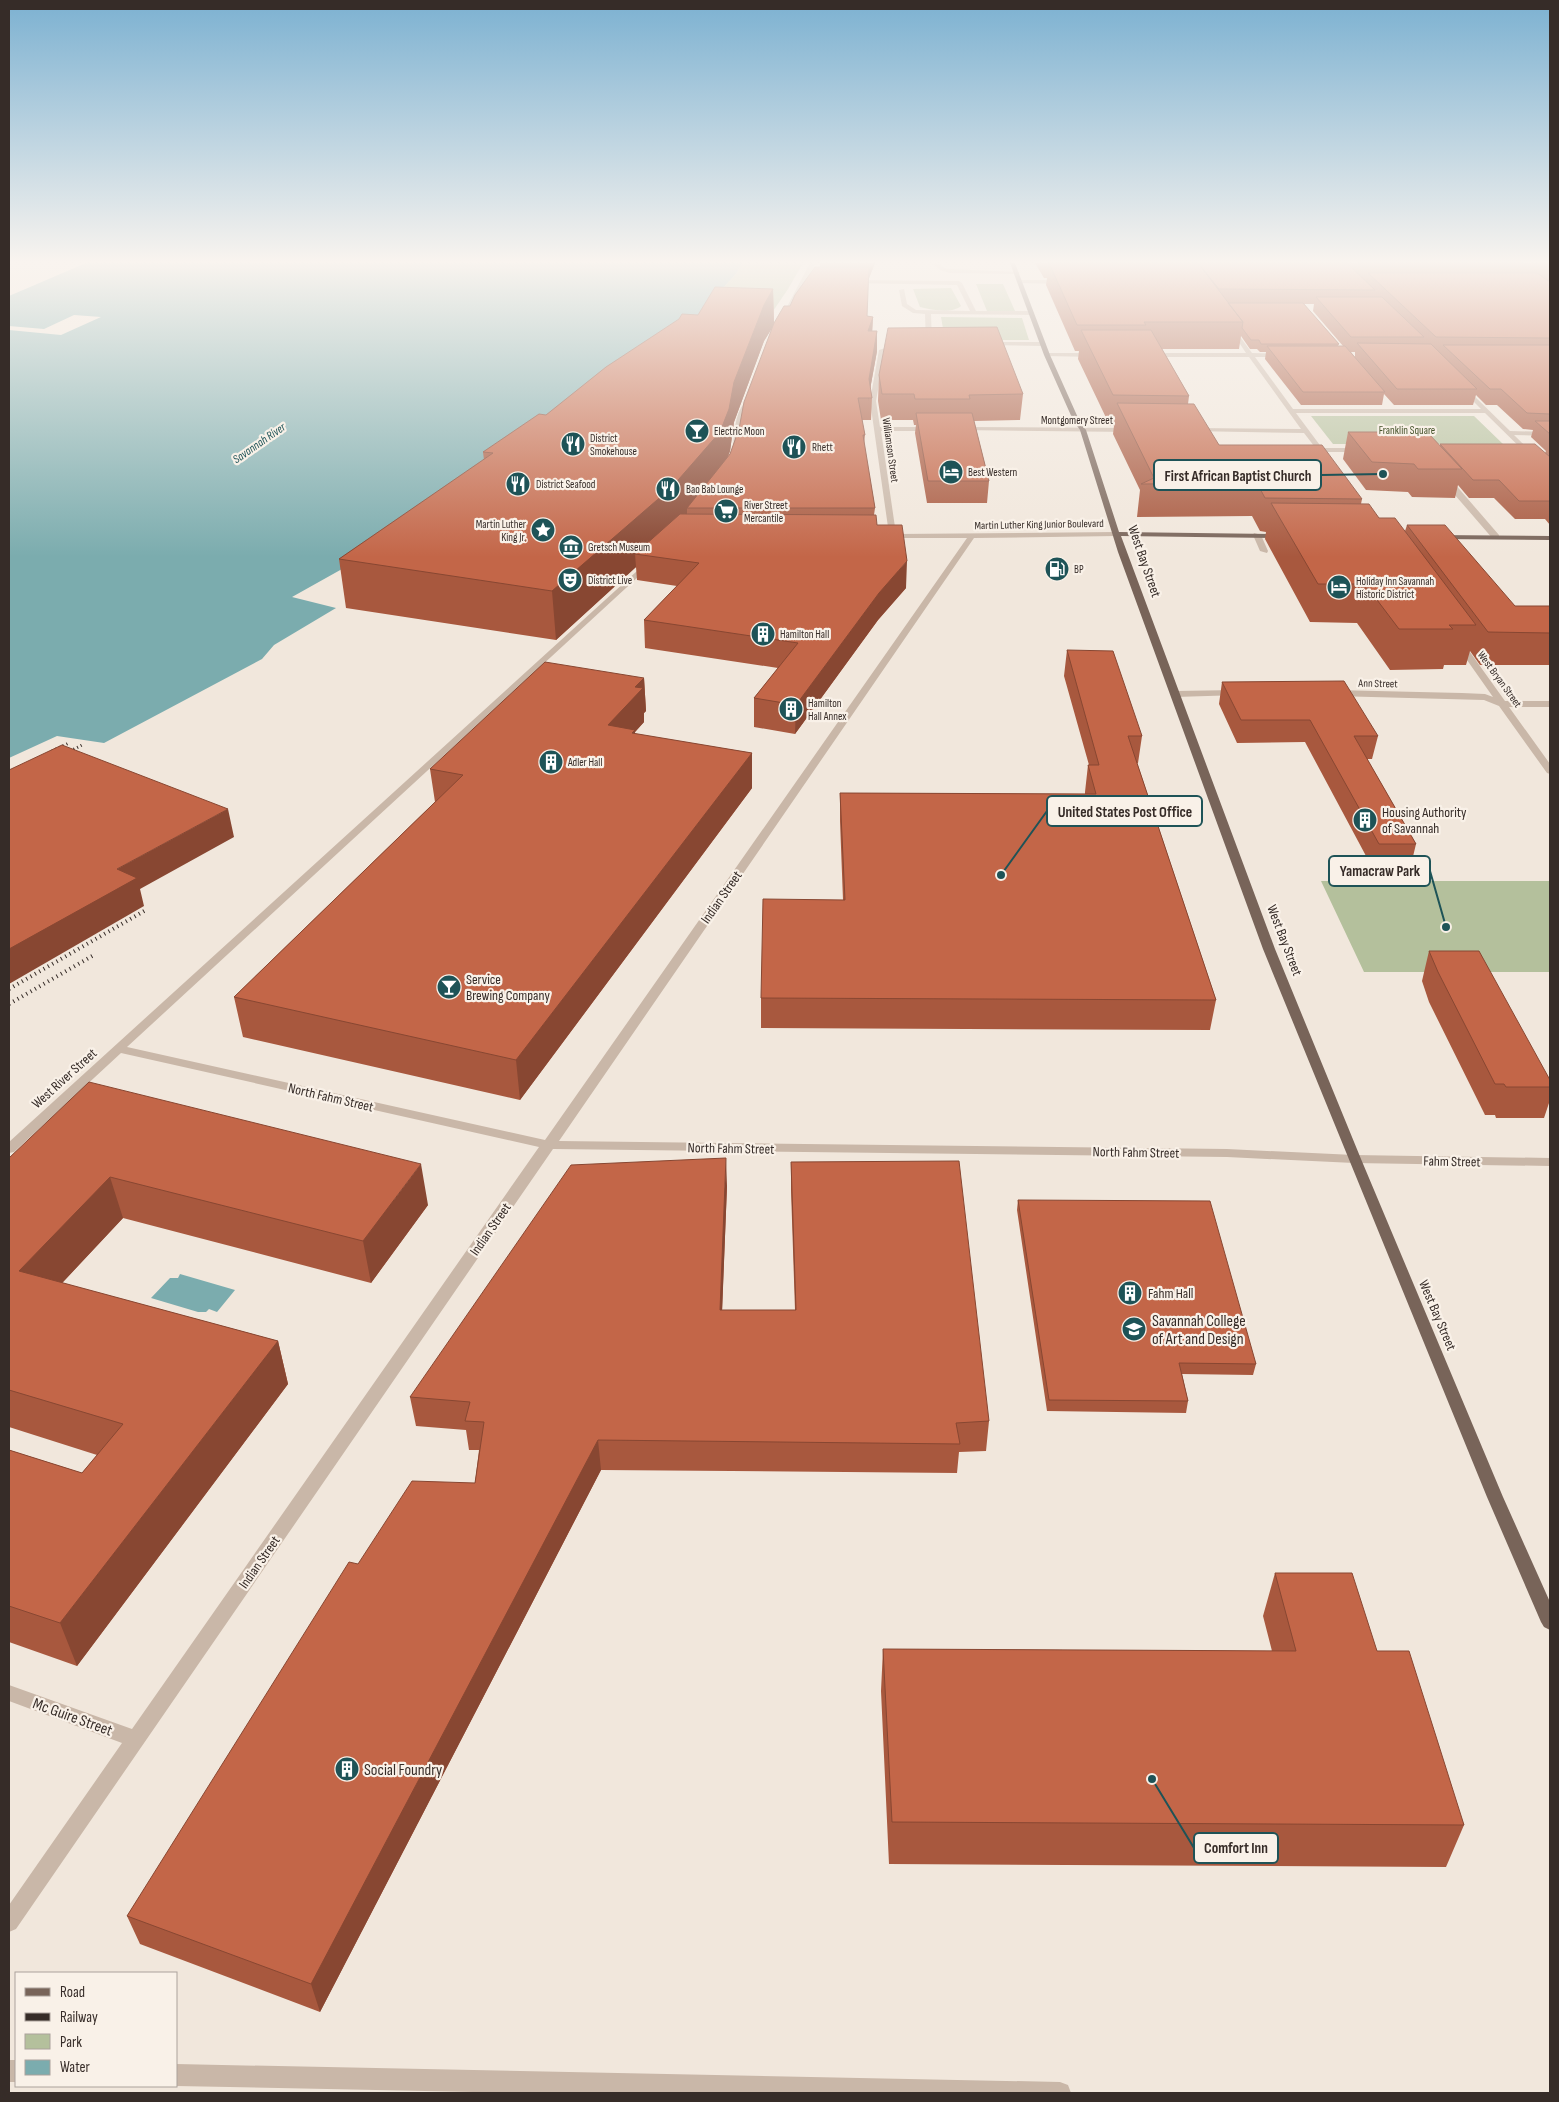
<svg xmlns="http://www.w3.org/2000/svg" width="1559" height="2102" viewBox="0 0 1559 2102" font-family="'Sofia Sans Condensed',sans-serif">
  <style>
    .green { fill: #b4c09c }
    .water { fill: #7bacae }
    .pier { fill: #f1e7dc }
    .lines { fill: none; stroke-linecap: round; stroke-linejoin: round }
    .minor { fill: #c9b7a8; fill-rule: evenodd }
    .major { fill: #786459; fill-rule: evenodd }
    .rail-far1 { stroke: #362c28; stroke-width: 3; stroke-dasharray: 1 3; stroke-linecap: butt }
    .rail { stroke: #362c28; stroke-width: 4; stroke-dasharray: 1 4; stroke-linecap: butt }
    .wall { fill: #a8583e; fill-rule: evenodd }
    .shaded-wall { fill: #884732 }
    .building { fill: #c36648; stroke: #884732 }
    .labels { text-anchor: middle; stroke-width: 4.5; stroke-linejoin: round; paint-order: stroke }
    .far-street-label { font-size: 11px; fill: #362c28; stroke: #f9f1e8 }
    .far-park-label { font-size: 11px; fill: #46542c; stroke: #f9f1e8 }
    .far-poi-label { font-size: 11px; fill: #362c28; stroke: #f9f1e8; text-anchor: start }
    .far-water-label { font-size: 12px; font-style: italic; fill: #1e5357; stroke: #f9f1e8 }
    .street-label { font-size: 14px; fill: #362c28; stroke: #f9f1e8 }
    .poi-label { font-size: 14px; fill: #362c28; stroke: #f9f1e8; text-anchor: start }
    .near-poi-label { font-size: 16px; fill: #362c28; stroke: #f9f1e8; text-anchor: start }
    .near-street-label { font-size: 16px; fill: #362c28; stroke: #f9f1e8 }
    .leader { fill: none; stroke: #1e5357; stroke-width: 2 }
    .callout-dot { fill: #1e5357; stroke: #f9f1e8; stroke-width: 2 }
    .callout { fill: #f9f1e8; stroke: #1e5357; stroke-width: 2 }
    .callout-label { font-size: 15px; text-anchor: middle; font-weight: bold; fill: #362c28 }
  </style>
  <rect width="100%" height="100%" fill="#f1e7dc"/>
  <path class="green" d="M742,263H803L788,289L767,320L696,317L736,274Z
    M976,284H1003L1015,311H987Z
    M951,288L961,306C951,314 932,310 920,307L913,289Z
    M941,317L1022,318L1029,340H945Z
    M1311,416H1474L1503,444H1333Z
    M1321,881H1550V972H1364Z"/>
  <path class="water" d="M86,263H742L736,274L696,317L401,536L292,597L336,608L274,645L262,659L104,743L57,736L9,758V296Z
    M180,1274L235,1290L217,1312L209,1309L206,1312H198L151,1298L170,1278H178Z"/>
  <path class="pier" d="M74,315L101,317L61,335L9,330V326L44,329Z"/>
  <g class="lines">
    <path class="minor" d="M810,263H816L784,321L779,322Z
      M932,263H938L944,268L950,269L1020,272L1017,274L950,273L940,270Z
      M852,280L959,281L962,283L976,311H1031L1034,313L1031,315L931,314L932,344L929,346L926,344L925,314L913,313L902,306L899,290L904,289L907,304L916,310L970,311L957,285L850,283Z
      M1019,280H1062L1065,282L1062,284L1017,283Z
      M1228,326H1232L1252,353L1285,354L1283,357H1255L1293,409H1481L1460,388L1465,387L1510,431L1550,432V436L1514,435L1550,470V476L1548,475L1485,413H1296L1322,448H1360L1363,450L1360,452H1325L1329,458L1326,460L1324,459L1304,433L1191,431L1190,430L1193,428L1301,429L1249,357H1148L1145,355L1148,353H1246Z
      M988,342H1043L1046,344L1043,346L986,345Z
      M898,344L903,345L885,351L876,401L880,427H931L934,429L931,431H881L896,534L1116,532L1120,534L1116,536L974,538L559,1141L1227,1149L1354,1155L1550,1158V1166L1354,1163L1227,1157L553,1149L16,1929L9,1932V1905L122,1743L9,1701V1685L132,1729L539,1147L121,1053L14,1152L9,1153V1142L648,561H651V565L127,1047L545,1140L967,538H888L884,536L889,534L870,401L879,350Z
      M1047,353H1095L1098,355L1095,357L1045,356Z
      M747,401L750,403L742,423L739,449L736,451L733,449C734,435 735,409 747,401Z
      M961,427L1131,428L1134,430L1131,432L959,430L958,429Z
      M1442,476H1448L1499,535V539H1493L1442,480Z
      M1254,533L1261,535L1268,551L1267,553L1260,551L1253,535Z
      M1459,640L1462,641L1505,701H1550V707H1509L1550,764V774L1547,773L1499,706L1484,700L1334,696L1329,693L1334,690L1462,693L1485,694L1493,697L1455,643Z
      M1237,690L1242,693L1240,695L1175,697L1170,694L1175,691Z
      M9,2060H16V2082H9Z
      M176,2064L1060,2082L1068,2085L1071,2093H527L176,2086Z"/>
    <path class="major" d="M1010,263H1015L1050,355L1079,420L1086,430L1119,532L1281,534L1285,536L1281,538L1121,536L1275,949L1361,1159L1503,1497L1550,1602V1630L1544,1627L1541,1622L1487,1497L1263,949L1118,552L1080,430L1073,420L1044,355Z
      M1436,535L1550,536V540L1439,539H1436Z"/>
    <path class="rail-far1" d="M52,751L69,743
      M63,755L82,745"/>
    <path class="rail" d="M9,989L146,910
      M9,1004L94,955"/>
  </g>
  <path class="wall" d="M820,263H875L869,278H868L867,316L873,317L872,331H877V351L870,389L872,398L871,420H862L865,435L864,444L875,508L874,515L877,525L906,588L878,620L795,734L754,727V698L778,668L645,648L644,620L677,586L637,580L636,567L556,640L346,608L339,559L484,460L483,452L546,415L698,315L773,289L774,323L790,306L820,267ZM772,328L739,429L730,454L728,457L730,451L734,422L764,341Z
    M1035,263H1550V525L1545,519H1515L1494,498H1469L1458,485L1455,498L1412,497L1408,492L1366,490L1343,459L1348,432L1406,434L1440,446V444L1545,453L1546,451L1531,437L1533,430L1523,429L1497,405H1486L1476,395L1473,405H1394L1384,394L1382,405H1301L1265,359L1266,352H1260L1257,349H1250L1241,336L1239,349H1162L1189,396L1188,404L1219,445L1362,499L1361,504L1379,518L1405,531L1407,525L1515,606H1550V665H1480L1470,651L1466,665H1444L1443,669L1390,670L1357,623L1310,622L1265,539L1266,532L1260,531L1252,516L1137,517L1140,490L1113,434L1114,426H1110L1078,359L1079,351H1075L1046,285L1047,278H1044ZM1304,304H1314L1313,311L1343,346H1338L1339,344ZM1351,352H1355V357Z
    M879,375L1023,394L1020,420L974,421L989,481L987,503H927L915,433L916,425H914L913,420H881L878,401Z
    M1067,650L1142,736L1138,763H1137L1216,1000L1210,1030L761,1028V998L843,900L840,821V793L1085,794V792L1088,765H1089L1064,676Z
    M644,678L646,711L644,713V722L635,732V734L752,753V788L520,1100L243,1037L234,997L435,802L430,769Z
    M1222,682L1378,736L1372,759H1367L1416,844L1410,869H1373L1305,742L1237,743L1219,704Z
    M1429,951L1550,1080V1100L1544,1118H1496L1495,1115H1485L1429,1002L1422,981Z
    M9,1158L428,1205L371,1283L123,1218L62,1283L278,1341L288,1384L77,1666L9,1642V1450L82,1473L97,1455L9,1427Z
    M791,1162L989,1421L986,1451L959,1452L957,1473L601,1470L320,2012L140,1944L127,1916L358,1564L475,1483L479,1450H469L466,1430L416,1426L410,1397L727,1186L722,1310H795L791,1190Z
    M1018,1200L1256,1364L1253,1375L1182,1374L1188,1401L1186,1413L1047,1411L1017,1210Z
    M1275,1573L1377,1651L1464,1825L1446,1867L889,1864L881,1691L883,1649L1272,1651L1263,1616Z"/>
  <path class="shaded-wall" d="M870,263H875L869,278Z
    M773,289L774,325L764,341L734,422L730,451L720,475L687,508V516L635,554L636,567L556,640L552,591L734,382L764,305Z
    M873,317L872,336L868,331Z
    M877,331V351L868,401L869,379Z
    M907,561L906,588L878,620L795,734L796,705L879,593Z
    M644,678L646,711L644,713V722L635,732L637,764L608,725L635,687Z
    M752,753V788L520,1100L516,1060Z
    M228,809L234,837L140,889L144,906L9,984V949L117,869Z
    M726,1158L727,1186L721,1339L720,1310Z
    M421,1164L428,1205L371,1283L363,1241Z
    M110,1177L123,1218L34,1313L19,1271Z
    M278,1341L288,1384L77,1666L60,1623Z
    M598,1440L601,1470L320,2012L311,1984Z"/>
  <path class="building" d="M1049,263H1198L1243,322H1144L1146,325H1077Z
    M1198,263H1347L1375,290L1219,289Z
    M1358,263H1524L1527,266H1361Z
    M1536,263H1550V266H1540Z
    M815,267H869L867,316L873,317L868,331H877L869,379L872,398H858L865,435H863L875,508H687L730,454L739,429L744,402L774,323L784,306H790L795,295Z
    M1368,273H1537L1550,282V338L1436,337Z
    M715,287L773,289L764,305L734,382L729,409L720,432L672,487L552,591L339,559L493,453L483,452L539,414L546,415L606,367L679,319L682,314L698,315Z
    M1316,297H1382L1424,337H1351Z
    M1228,303H1303L1339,344H1261L1259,340H1251L1242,328L1243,322Z
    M997,327L1023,394L969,395L970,399H915L914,394H882L879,375L888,328Z
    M1081,330H1151L1189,396L1113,395Z
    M1357,343L1431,344L1477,389H1397Z
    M1443,345H1550V414L1527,413L1501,389H1490Z
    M1267,346H1345L1385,392H1303Z
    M1117,403L1194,404L1219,445H1322L1362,499L1265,498L1257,483L1141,484L1154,478Z
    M916,413H972L989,481H928Z
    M1535,421H1550V434Z
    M1348,432H1404L1406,434H1429L1462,469H1418L1414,464L1372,462Z
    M1440,444H1535L1550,457V502V501H1519L1499,480H1473Z
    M1271,503L1369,504L1379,518H1395L1476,625H1449L1453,629H1399L1365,584H1318Z
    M680,514L876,515L877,525H902L907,561L879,593L796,705L754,698L798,643L644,620L699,563L635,554Z
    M1407,525H1445L1515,606H1550V633L1488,632Z
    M1067,650L1113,651L1142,736H1128L1216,1000L761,998L763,899L845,900L840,793L1096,794L1088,765H1099Z
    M545,662L644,678L635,687L643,688L608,725L635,730L632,733L752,753L516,1060L234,997L463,775L430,769Z
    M1344,681L1378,736H1354L1416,844H1379L1310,720H1241L1222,682Z
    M62,745L228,809L117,869L137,878L9,949V770Z
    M1429,951H1479L1550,1080V1087H1506L1504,1084H1495L1438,972Z
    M89,1082L421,1164L363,1241L110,1177L19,1271L278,1341L60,1623L9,1606V1450L82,1473L123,1424L9,1390V1158Z
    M726,1158L720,1310H796L791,1162L959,1161L989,1421L956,1423L960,1444L598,1440L311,1984L127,1916L349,1562L358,1564L412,1481L475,1483L484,1422L465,1421L470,1402L410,1397L571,1165Z
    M1018,1200L1210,1201L1256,1364L1179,1363L1188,1401L1049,1400Z
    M1275,1573H1352L1377,1651H1409L1464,1825L892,1822L883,1649L1296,1651Z"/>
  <linearGradient id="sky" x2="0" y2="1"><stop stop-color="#7cb1d1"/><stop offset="0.47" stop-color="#f9f4ef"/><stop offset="1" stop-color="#f9f4ef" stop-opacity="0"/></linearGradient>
  <rect width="1559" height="557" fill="url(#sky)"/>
  <defs>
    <symbol id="bar-disc" viewBox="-11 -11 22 22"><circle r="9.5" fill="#1e5357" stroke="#f9f1e8"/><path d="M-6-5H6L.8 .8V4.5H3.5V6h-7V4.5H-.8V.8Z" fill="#fff"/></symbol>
    <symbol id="restaurant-disc" viewBox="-11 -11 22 22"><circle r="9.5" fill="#1e5357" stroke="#f9f1e8"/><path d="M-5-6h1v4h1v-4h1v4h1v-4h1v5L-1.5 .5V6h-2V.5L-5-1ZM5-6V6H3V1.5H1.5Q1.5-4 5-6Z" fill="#fff"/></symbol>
    <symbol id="hotel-disc" viewBox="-11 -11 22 22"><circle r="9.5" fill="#1e5357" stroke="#f9f1e8"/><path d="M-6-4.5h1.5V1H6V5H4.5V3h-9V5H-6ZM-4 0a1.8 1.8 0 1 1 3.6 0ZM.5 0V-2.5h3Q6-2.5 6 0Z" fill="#fff"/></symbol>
    <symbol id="supermarket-disc" viewBox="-11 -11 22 22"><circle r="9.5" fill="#1e5357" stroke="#f9f1e8"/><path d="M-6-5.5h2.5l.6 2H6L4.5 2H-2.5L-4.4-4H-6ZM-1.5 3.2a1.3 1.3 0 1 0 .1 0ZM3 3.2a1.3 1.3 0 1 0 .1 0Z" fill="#fff"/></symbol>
    <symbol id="sight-disc" viewBox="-11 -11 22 22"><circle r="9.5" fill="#1e5357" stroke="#f9f1e8"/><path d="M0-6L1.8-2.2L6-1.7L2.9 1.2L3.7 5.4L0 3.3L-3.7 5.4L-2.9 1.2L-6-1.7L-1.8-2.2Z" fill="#fff"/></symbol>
    <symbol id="museum-disc" viewBox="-11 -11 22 22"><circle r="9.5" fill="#1e5357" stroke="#f9f1e8"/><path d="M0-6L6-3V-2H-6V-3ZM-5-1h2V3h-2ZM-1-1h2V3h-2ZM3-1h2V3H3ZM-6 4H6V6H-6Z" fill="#fff"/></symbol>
    <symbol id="fuel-disc" viewBox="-11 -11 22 22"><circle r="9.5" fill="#1e5357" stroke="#f9f1e8"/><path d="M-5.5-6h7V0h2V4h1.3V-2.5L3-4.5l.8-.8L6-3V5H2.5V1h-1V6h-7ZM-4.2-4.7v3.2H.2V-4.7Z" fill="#fff"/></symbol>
    <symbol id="theatre-disc" viewBox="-11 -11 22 22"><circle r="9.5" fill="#1e5357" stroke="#f9f1e8"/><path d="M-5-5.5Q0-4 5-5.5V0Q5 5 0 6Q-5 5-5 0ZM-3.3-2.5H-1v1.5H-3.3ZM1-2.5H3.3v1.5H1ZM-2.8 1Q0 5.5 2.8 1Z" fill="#fff"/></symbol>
    <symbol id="building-disc" viewBox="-11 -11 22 22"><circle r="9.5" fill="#1e5357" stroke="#f9f1e8"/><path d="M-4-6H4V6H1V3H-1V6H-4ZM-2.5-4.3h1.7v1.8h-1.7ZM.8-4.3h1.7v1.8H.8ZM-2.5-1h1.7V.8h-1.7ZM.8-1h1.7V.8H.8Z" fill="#fff"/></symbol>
    <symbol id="university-disc" viewBox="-11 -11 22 22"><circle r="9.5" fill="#1e5357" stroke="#f9f1e8"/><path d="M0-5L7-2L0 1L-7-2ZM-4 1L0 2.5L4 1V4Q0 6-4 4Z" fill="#fff"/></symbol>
  </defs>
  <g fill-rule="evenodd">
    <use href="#bar-disc" x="683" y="417" width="28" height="28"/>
    <use href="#restaurant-disc" x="559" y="430" width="28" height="28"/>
    <use href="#restaurant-disc" x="780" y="433" width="28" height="28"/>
    <use href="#hotel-disc" x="937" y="458" width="28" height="28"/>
    <use href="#restaurant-disc" x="504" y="470" width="28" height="28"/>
    <use href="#restaurant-disc" x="654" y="475" width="28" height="28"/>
    <use href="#supermarket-disc" x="712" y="497" width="28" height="28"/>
    <use href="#sight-disc" x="529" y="516" width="28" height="28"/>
    <use href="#museum-disc" x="557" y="533" width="28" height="28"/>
    <use href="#fuel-disc" x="1043" y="555" width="28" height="28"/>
    <use href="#theatre-disc" x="556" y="566" width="28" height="28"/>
    <use href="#hotel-disc" x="1325" y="573" width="28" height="28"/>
    <use href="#building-disc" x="749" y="620" width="28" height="28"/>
    <use href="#building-disc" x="777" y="695" width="28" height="28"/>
    <use href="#building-disc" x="537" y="748" width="28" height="28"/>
    <use href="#building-disc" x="1351" y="806" width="28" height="28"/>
    <use href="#bar-disc" x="435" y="973" width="28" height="28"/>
    <use href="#building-disc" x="1116" y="1279" width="28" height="28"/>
    <use href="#university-disc" x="1120" y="1315" width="28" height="28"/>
    <use href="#building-disc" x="333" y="1755" width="28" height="28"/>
  </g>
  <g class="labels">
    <g class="far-street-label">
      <text x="1077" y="424">Montgomery Street</text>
      <text transform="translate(891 450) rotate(82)" y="4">Williamson Street</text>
      <text transform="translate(1039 524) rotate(-1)" y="4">Martin Luther King Junior Boulevard</text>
      <text transform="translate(1500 679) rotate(54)" y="4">West Bryan Street</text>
      <text transform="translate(1378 683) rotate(1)" y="4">Ann Street</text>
    </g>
    <g class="far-park-label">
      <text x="1407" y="434">Franklin Square</text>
    </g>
    <g class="far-poi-label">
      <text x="714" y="435">Electric Moon</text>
      <text x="590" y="442">District<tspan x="590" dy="13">Smokehouse</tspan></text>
      <text x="812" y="451">Rhett</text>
      <text x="968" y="476">Best Western</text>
      <text x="536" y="488">District Seafood</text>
      <text x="686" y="493">Bao Bab Lounge</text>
      <text x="744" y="509">River Street<tspan x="744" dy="13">Mercantile</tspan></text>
      <text x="526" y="528" text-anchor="end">Martin Luther<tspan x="526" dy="13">King Jr.</tspan></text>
      <text x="588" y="551">Gretsch Museum</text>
      <text x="1074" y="573">BP</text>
      <text x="588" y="584">District Live</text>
      <text x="1356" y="585">Holiday Inn Savannah<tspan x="1356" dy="13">Historic District</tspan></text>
      <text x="780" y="638">Hamilton Hall</text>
      <text x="808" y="707">Hamilton<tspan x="808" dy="13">Hall Annex</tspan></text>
      <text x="568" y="766">Adler Hall</text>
    </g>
    <g class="far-water-label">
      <text transform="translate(259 443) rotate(-35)" y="4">Savannah River</text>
    </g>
    <g class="street-label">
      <text transform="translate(1145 561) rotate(71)" y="5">West Bay Street</text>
      <text transform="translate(721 897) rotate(-55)" y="5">Indian Street</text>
      <text transform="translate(1285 940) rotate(69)" y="5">West Bay Street</text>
      <text transform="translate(64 1078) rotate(-42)" y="5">West River Street</text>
      <text transform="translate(331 1097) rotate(13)" y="5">North Fahm Street</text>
      <text transform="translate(731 1148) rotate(1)" y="5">North Fahm Street</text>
      <text transform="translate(1136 1152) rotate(1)" y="5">North Fahm Street</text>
      <text transform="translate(1452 1161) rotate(1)" y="5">Fahm Street</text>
      <text transform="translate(490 1229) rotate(-55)" y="5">Indian Street</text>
      <text transform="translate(1438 1315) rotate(67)" y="5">West Bay Street</text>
      <text transform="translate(259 1562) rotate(-55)" y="5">Indian Street</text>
    </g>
    <g class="poi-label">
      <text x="1382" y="817">Housing Authority<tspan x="1382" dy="16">of Savannah</tspan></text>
      <text x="466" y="984">Service<tspan x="466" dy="16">Brewing Company</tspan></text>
      <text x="1148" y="1298">Fahm Hall</text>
    </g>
    <g class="near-poi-label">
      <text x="1152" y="1326">Savannah College<tspan x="1152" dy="18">of Art and Design</tspan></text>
      <text x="364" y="1775">Social Foundry</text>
    </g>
    <g class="near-street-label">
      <text transform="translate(73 1716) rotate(20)" y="6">Mc Guire Street</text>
    </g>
  </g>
  <path class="leader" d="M1383 474L1321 475M1001 875L1047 811M1446 927L1430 871M1152 1779L1194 1848"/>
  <g class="callout-dot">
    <circle cx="1383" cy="474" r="5"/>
    <circle cx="1001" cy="875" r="5"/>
    <circle cx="1446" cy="927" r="5"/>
    <circle cx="1152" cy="1779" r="5"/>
  </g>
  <g class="callout">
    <rect x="1154" y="460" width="167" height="30" rx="5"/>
    <rect x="1047" y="796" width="155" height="30" rx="5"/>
    <rect x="1329" y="856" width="101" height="30" rx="5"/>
    <rect x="1194" y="1833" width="84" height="30" rx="5"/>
  </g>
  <g class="callout-label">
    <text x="1238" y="481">First African Baptist Church</text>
    <text x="1125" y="817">United States Post Office</text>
    <text x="1380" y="876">Yamacraw Park</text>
    <text x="1236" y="1853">Comfort Inn</text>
  </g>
  <rect width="1559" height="2102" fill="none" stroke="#362c28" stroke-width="20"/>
  <rect x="15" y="1972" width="162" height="115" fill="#f9f1e8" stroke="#aba29b"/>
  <rect x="25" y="1988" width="25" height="8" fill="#786459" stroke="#aba29b"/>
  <text x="60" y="1997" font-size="15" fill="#362c28">Road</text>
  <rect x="25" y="2013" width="25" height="8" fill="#362c28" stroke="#aba29b"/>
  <text x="60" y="2022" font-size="15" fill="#362c28">Railway</text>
  <rect x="25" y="2034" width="25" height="15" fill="#b4c09c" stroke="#aba29b"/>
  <text x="60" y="2047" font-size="15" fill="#362c28">Park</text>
  <rect x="25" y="2060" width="25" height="15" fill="#7bacae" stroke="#aba29b"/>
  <text x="60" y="2072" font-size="15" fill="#362c28">Water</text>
</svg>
